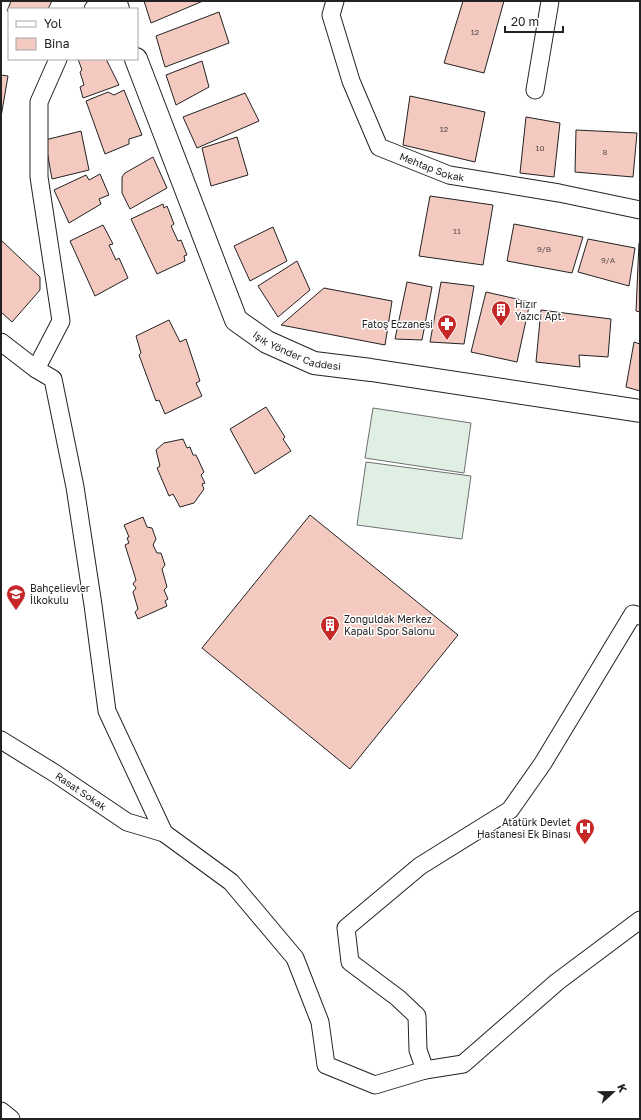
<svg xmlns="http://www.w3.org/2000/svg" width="641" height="1120" viewBox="0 0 641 1120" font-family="'Golos Text',sans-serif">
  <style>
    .garden { fill: #e0efe3; stroke: #6f6f6f }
    .building { fill: #f3c9c0; stroke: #222 }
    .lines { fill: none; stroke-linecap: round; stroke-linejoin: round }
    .street-casing { stroke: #222; stroke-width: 19 }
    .secondary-casing { stroke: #222; stroke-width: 24 }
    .street { stroke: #fff; stroke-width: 17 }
    .secondary { stroke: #fff; stroke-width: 22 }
    .labels { text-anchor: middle; stroke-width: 3; stroke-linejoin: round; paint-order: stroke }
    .number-label { font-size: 8px; fill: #564c4a }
    .street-label { font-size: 10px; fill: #222; stroke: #fff }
    .poi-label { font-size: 10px; fill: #222; stroke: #fff; text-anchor: start }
  </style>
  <rect width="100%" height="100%" fill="#fff"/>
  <path class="garden" d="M373,408L471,423L464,473L365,458Z
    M366,462L471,476L462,539L357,525Z"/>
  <path class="building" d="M11,1H52L48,9H9V11H7Z
    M144,1H203L151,23Z
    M463,1H504L484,73L444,63Z
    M219,12L229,43L165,67L156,36Z
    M78,59H106L119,85L83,98L80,87L84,85L80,72L82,70Z
    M202,61L209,87L176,105L166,75Z
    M1,75L8,76L1,117Z
    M124,90L142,135L129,139V144L105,154L86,101L108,92L114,95Z
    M245,93L259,121L197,148L183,117Z
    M410,96L485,112L475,162L403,145Z
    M526,117L560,123L554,177L520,173Z
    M576,130L637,133L633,177L575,172Z
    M81,131L89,170L52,179L45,140Z
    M237,137L248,175L211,186L202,148Z
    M153,157L167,188L130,209L122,193V177L125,173Z
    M100,174L109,195L99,199L101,204L69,223L54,190L86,175L89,180Z
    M430,196L493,205L483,265L419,256Z
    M163,204L164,208L167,206L174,224L171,226L178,241L181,240L187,255L184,256L185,261L157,274L131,219Z
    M514,224L583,237L572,273L507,261Z
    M103,225L113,244L109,245L116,260L119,258L128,278L95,296L70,241Z
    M273,227L287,261L250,281L234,246Z
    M588,239L635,248L629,286L578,272Z
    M1,240L40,277V290L12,322L1,312Z
    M639,243H640V312L636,311Z
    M297,261L310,290L278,317L258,286Z
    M407,282L432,287L422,340L395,339Z
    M441,282L474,286L464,344L430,342Z
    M324,288L392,301L385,345L281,325Z
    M486,292L530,302L517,362L471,352Z
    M541,310L611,319L608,357L579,355L580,367L536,362Z
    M169,320L180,342L186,339L200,381L196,383L202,396L165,414L159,400L156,401L139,355L141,353L136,336Z
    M634,342L640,344V391L626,387Z
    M266,407L285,437L283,439L291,451L255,474L230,429Z
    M183,439L187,448L190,447L193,455H196L204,472L201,475L205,483L202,484L204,489L194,503L180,507L173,494L169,496L157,468L160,466L156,450L164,443Z
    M310,515L458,635L350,769L202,648Z
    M143,517L147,527L152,528L156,539L153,545L157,553H161L165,565L162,569L167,587L164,590L168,599L165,601L167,606L138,619L135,612L138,609L133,592L136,588L133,584L136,580L125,545L129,543L127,538L129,537L124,525Z"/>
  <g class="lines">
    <defs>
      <g id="street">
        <path id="s1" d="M335,1L331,15L351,81L379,147L449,175L559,193L640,210"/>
        <path d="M93,9L101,1"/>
        <path d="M58,59L39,102V177L61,321L36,369L53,379L75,487L93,605L107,711L164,833L231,882L295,958L320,1022L326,1065L375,1085L425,1070L418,1050L417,1016L398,998L350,962L346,928L420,866L510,810L543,763L633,614L640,616"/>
        <path d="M535,90L550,1"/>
        <path d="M1,342L36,369"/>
        <path id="s2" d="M1,740L56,774L127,822L164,833"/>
        <path d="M425,1070L463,1064L557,982L640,920"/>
        <path d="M1,1111L11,1119"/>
      </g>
      <g id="secondary">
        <path d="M115,1L118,9"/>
        <path id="s3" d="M136,59L236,320L267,342L314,363L371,370L640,411"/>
      </g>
    </defs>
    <use href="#street" class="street-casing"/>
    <use href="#secondary" class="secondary-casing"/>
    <use href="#street" class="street"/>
    <use href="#secondary" class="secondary"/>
  </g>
  <defs>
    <symbol id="building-pin" viewBox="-11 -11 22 30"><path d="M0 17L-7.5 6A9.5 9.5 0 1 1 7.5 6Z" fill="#c62828" stroke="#fff"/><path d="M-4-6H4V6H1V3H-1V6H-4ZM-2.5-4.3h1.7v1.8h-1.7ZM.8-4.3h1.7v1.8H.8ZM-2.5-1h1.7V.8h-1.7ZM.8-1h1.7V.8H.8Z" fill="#fff"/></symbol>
    <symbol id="pharmacy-pin" viewBox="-11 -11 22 30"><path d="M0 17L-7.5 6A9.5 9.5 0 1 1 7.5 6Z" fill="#c62828" stroke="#fff"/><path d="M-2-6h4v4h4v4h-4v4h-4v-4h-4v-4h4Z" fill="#fff"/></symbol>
    <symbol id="school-pin" viewBox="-11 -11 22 30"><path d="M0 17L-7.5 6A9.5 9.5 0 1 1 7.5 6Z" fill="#c62828" stroke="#fff"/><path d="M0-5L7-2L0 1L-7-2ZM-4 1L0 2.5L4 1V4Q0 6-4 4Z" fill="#fff"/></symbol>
    <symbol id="hospital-pin" viewBox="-11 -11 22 30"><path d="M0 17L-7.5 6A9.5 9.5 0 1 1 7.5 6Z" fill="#c62828" stroke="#fff"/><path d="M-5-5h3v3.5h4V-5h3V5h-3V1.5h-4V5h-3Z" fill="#fff"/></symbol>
  </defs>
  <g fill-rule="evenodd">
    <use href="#building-pin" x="490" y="299" width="22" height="30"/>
    <use href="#pharmacy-pin" x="436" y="313" width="22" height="30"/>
    <use href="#school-pin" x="5" y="583" width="22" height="30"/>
    <use href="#building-pin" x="319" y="614" width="22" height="30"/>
    <use href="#hospital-pin" x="574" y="817" width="22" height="30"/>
  </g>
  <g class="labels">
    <g class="number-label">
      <text x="475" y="35">12</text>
      <text x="444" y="132">12</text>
      <text x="540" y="151">10</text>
      <text x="605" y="155">8</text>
      <text x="457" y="234">11</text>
      <text x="544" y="252">9/B</text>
      <text x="608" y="263">9/A</text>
    </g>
    <g class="street-label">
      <text dy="4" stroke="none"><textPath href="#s1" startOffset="212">Mehtap Sokak</textPath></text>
      <text dy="4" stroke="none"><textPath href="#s3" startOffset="349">Işık Yönder Caddesi</textPath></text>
      <text dy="4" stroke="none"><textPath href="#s2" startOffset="95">Rasat Sokak</textPath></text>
    </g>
    <g class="poi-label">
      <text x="515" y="308">Hızır<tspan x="515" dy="12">Yazıcı Apt.</tspan></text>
      <text x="433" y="328" text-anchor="end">Fatoş Eczanesi</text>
      <text x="30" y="592">Bahçelievler<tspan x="30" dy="12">İlkokulu</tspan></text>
      <text x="344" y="623">Zonguldak Merkez<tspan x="344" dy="12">Kapalı Spor Salonu</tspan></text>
      <text x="571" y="826" text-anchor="end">Atatürk Devlet<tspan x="571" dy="12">Hastanesi Ek Binası</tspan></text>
    </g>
  </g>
  <rect width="641" height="1120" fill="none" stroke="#222222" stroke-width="4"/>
  <rect x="8" y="8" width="130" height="52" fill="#ffffff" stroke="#a7a7a7"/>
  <rect x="16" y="21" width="20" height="6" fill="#ffffff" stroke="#a7a7a7"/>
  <text x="44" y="28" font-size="12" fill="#222222">Yol</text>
  <rect x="16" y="38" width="20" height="12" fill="#f3c9c0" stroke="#a7a7a7"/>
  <text x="44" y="48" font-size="12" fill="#222222">Bina</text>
  <g transform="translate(613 1092) rotate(68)" stroke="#ffffff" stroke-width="3" paint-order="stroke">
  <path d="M0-3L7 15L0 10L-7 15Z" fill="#222222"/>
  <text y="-6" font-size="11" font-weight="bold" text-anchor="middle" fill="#222222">K</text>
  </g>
  <path d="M505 26v6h58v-6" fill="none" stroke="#222222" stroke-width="2"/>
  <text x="511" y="26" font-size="12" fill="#222222" stroke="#ffffff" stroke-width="3" paint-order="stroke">20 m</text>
</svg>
